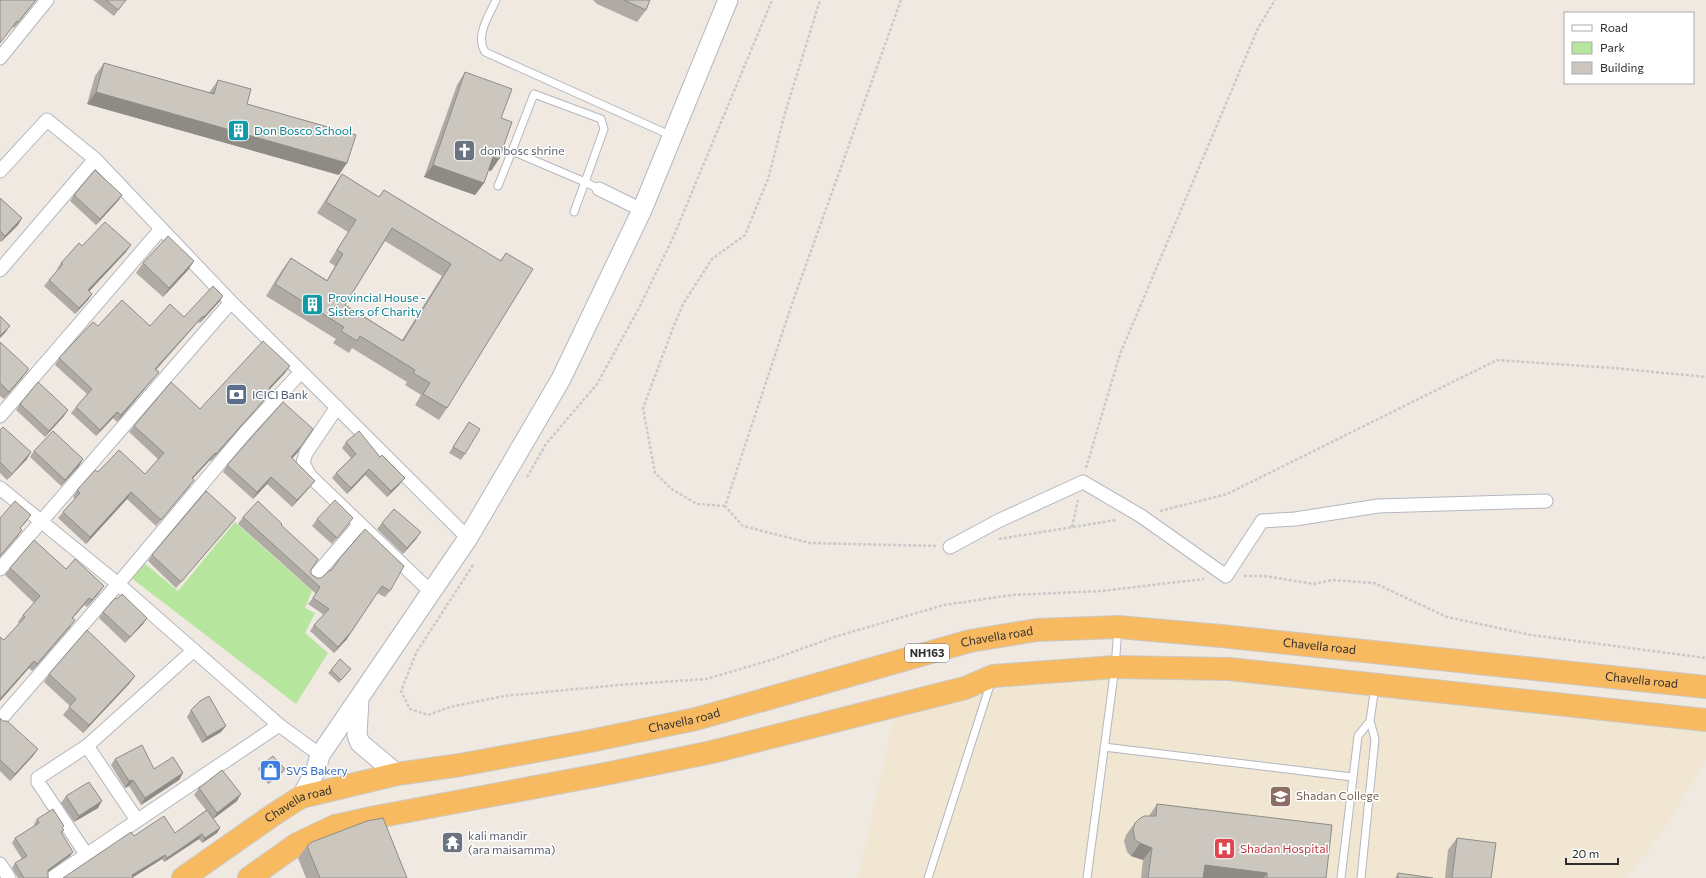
<svg xmlns="http://www.w3.org/2000/svg" width="1706" height="878" viewBox="0 0 1706 878" font-family="Commissioner,sans-serif">
  <style>
    .education { fill: #f0e6d1 }
    .green { fill: #b6e59e }
    .lines { fill: none; stroke-linecap: round; stroke-linejoin: round }
    .service-casing { stroke: #b4b7c1; stroke-width: 9 }
    .minor-casing { stroke: #b4b7c1; stroke-width: 15 }
    .secondary-casing { stroke: #b4b7c1; stroke-width: 21 }
    .trunk-casing { stroke: #c9c9c9; stroke-width: 24 }
    .path { stroke: #c9c9c9; stroke-width: 2.5; stroke-dasharray: 3 2; stroke-linecap: butt }
    .service { stroke: #fff; stroke-width: 7 }
    .minor { stroke: #fff; stroke-width: 13 }
    .secondary { stroke: #fff; stroke-width: 19 }
    .trunk { stroke: #f8ba60; stroke-width: 22 }
    .wall { fill: #afaba4; fill-rule: evenodd }
    .shaded-wall { fill: #8e8b86 }
    .building { fill: #cbc7bf; stroke: #8e8b86; fill-rule: evenodd }
    .labels { text-anchor: middle; stroke-width: 3; stroke-linejoin: round; paint-order: stroke }
    .shield { fill: #fff; stroke: #6d6d6d; stroke-width: 1 }
    .shield-label { font-size: 11px; font-weight: bold; fill: #2e2e2e }
    .culture-label { font-size: 12px; fill: #0d838f; stroke: #fff; text-anchor: start }
    .worship-label { font-size: 12px; fill: #5b616d; stroke: #fff; text-anchor: start }
    .service-label { font-size: 12px; fill: #4e5e75; stroke: #fff; text-anchor: start }
    .street-label { font-size: 12px; fill: #2e2e2e; stroke: #fff }
    .shop-label { font-size: 12px; fill: #366cbe; stroke: #fff; text-anchor: start }
    .education-label { font-size: 12px; fill: #785e54; stroke: #fff; text-anchor: start }
    .health-label { font-size: 12px; fill: #be3a42; stroke: #fff; text-anchor: start }
  </style>
  <rect width="100%" height="100%" fill="#efe9e1"/>
  <path class="education" d="M1081,677H1153L1245,682L1337,693L1655,722L1706,729V760L1662,832L1626,878H858L895,712L1012,686Z"/>
  <path class="green" d="M235,522L312,591L305,608L315,613L305,633L328,653L296,704L130,577L143,562L178,591Z"/>
  <g class="lines">
    <defs>
      <path id="service" d="M496,0C489,16 475,35 485,52L672,136
        M534,94L601,119L604,129L585,182L512,151Z
        M498,186L512,151
        M574,212L585,182L599,189
        M1104,747L1352,777
        M928,878L991,682
        M1087,878L1115,667L1118,629
        M1341,878L1358,736L1370,721
        M1361,878L1375,739L1370,721L1375,686"/>
      <path id="minor" d="M0,58L47,0
        M0,171L47,120L95,159L231,302L468,538
        M599,189L642,210
        M0,270L95,159
        M337,407L306,453L303,463L310,476L431,592
        M0,416L161,229
        M0,488L118,584L279,725L320,755
        M950,547L998,521L1083,482L1141,516L1226,576L1262,521L1295,519L1378,506L1546,501
        M0,569L231,302
        M314,577L360,524
        M0,720L118,584L245,433L301,372
        M87,746L137,820
        M86,854L38,782V778L87,746L194,650
        M0,864L9,878
        M52,878L279,725"/>
      <path id="secondary" d="M359,699L357,735L360,743L397,774
        M301,797L316,770L320,755L468,538L561,379L642,210L728,0"/>
      <g id="trunk">
        <path id="s1" d="M183,878L273,815L301,797L397,774L460,765L590,741L696,719L970,641L1037,630L1118,627L1221,636L1706,687"/>
        <path d="M249,878L297,844L335,826L376,817L605,774L712,752L965,688L993,676L1115,667L1229,669L1706,720"/>
      </g>
    </defs>
    <use href="#service" class="service-casing"/>
    <use href="#minor" class="minor-casing"/>
    <use href="#secondary" class="secondary-casing"/>
    <use href="#trunk" class="trunk-casing"/>
    <path class="path" d="M901,0L793,301L725,506L743,526L810,543L937,546
      M1086,468L1120,354L1258,28L1275,0
      M527,477L546,444L597,384L638,310L672,240L772,0
      M725,506L697,504L673,490L655,473L643,408L673,328L683,304L712,259L745,235L768,179L785,113L820,0
      M1160,511L1227,494L1497,360L1613,368L1706,377
      M1072,527L1078,500
      M999,539L1116,520
      M473,565L416,653L401,691L410,709L428,715L450,707L504,696L618,685L706,679L771,660L834,637L944,605L1012,595L1101,591L1204,579
      M1244,576H1264L1314,584L1332,580L1374,583L1447,617L1531,635L1706,658"/>
    <use href="#service" class="service"/>
    <use href="#minor" class="minor"/>
    <use href="#secondary" class="secondary"/>
    <use href="#trunk" class="trunk"/>
  </g>
  <path class="wall" d="M0,0L33,4L14,28L13,27Z
    M93,0H126L114,16Z
    M593,0H650L646,10L637,22L597,4Z
    M104,63L209,93L218,80L247,104L339,175L87,104L95,76Z
    M465,72L501,118L499,159L491,171L488,170L484,183L475,195L424,177L457,85Z
    M342,174L379,197L384,190L500,261L506,253L447,408L439,420L415,405L421,395L405,385L407,382L352,348L349,353L333,343L336,339L266,296L282,270L291,258L327,280L335,266L329,262L348,232L317,213L334,186ZM385,241L442,276L402,340L345,305Z
    M74,195H122L118,201L96,225L70,201Z
    M0,198L22,218L18,225L1,242L0,241Z
    M82,246L126,252L89,291L92,294L88,300L75,314L44,286L49,280L58,270L57,269L61,263Z
    M194,261L188,270L163,297L136,273L143,263Z
    M223,296L219,302L200,323L198,322L156,370L154,378L117,422L113,418L96,436L71,413L76,407L87,394L55,365L59,358L98,326H150L184,317Z
    M0,342L28,370L22,378L4,399L0,396Z
    M285,373L270,389L272,391L267,397L211,461L210,460L192,479L189,487L156,526L127,499L86,544L58,518L63,512L75,499L73,497L77,490L98,472L145,474L158,459L129,432L134,426L200,409Z
    M20,404L64,416L45,437L16,410Z
    M469,422L465,454L461,460L449,453Z
    M0,430L31,452L27,459L7,480L0,473Z
    M346,442L400,484L387,497L365,475L347,494L332,478L336,473L351,458L342,448Z
    M34,451L83,459L79,466L61,486L30,457Z
    M298,452L292,458L310,487L292,507L267,484L253,499L223,472L227,465Z
    M243,517L281,525L311,570V574L317,578H321L331,571L340,558L390,591L385,597L377,593L347,639L334,653L310,631L314,625L324,615L308,604L316,594L238,524Z
    M317,519L349,524L332,544L312,526Z
    M382,523L417,538L403,554L377,529Z
    M231,524L176,588L148,561L152,555Z
    M10,568L66,569L99,593L87,607L84,605L72,618L70,627L32,671L29,668L0,701V637L4,640L19,624L18,622L23,615L34,603L5,575Z
    M117,599L147,618L143,624L125,643L99,618L103,612Z
    M351,669L339,683L328,673L331,670Z
    M49,674L135,676L129,684L83,733L63,715L70,706L44,682Z
    M191,710L221,732L202,743L187,717Z
    M0,718L38,749L33,756L10,781L0,771Z
    M115,759L154,769L183,773L179,780L141,805L129,786L125,788L111,765Z
    M260,766L283,772L268,784L258,769Z
    M199,788L237,801L213,819L220,828L217,833L202,843L199,839L164,862L162,859L133,877L134,836L175,833L206,810L194,795Z
    M66,796L98,808L74,822L61,803Z
    M1157,804L1326,878H1141L1143,860L1131,856L1127,852L1124,841L1126,835L1135,823L1149,816Z
    M37,819L62,829V833L70,856L48,872V878H49H18L12,868L15,863L22,859L12,843L15,838L35,826L34,824Z
    M1457,838L1491,878H1445L1448,850Z
    M307,846L407,878H306L298,858Z
    M1398,873L1433,878H1395Z"/>
  <path class="shaded-wall" d="M36,0L33,4L14,28L18,22Z
    M96,92L347,163L339,175L87,104Z
    M493,157L499,159L491,171L484,169Z
    M433,165L484,183L475,195L424,177Z
    M122,195L118,201L96,225L100,219Z
    M22,218L18,225L1,242L5,236Z
    M131,245L126,252L84,297L88,290Z
    M194,261L188,270L163,297L169,288Z
    M92,294L88,300L75,314L79,308Z
    M223,296L219,302L200,323L204,317Z
    M203,316L198,322L151,375L155,369Z
    M10,326L5,333L0,338V336Z
    M290,366L285,373L264,395L269,388Z
    M28,370L22,378L4,399L9,392Z
    M159,372L154,378L117,422L121,415Z
    M272,391L267,397L211,461L216,454Z
    M68,410L64,416L45,437L49,431Z
    M117,412L113,418L96,436L100,430Z
    M302,445L298,452L287,464L291,457Z
    M31,452L27,459L7,480L12,474Z
    M215,453L210,460L187,485L192,478Z
    M83,459L79,466L61,486L65,480Z
    M369,469L365,475L347,494L351,488Z
    M271,477L267,484L253,499L257,492Z
    M405,478L400,484L387,497L391,491Z
    M194,480L189,487L156,526L161,520Z
    M315,481L310,487L292,507L297,500Z
    M131,492L127,499L86,544L90,537Z
    M31,515L26,522L15,534L20,528Z
    M236,518L231,524L176,588L181,582Z
    M22,530L18,536L0,557V556Z
    M421,532L417,538L403,554L407,548Z
    M104,586L99,593L87,607L92,600Z
    M89,598L84,605L67,625L72,618Z
    M147,618L143,624L125,643L130,637Z
    M75,620L70,627L32,671L37,664Z
    M351,632L347,639L334,653L338,647Z
    M34,661L29,668L0,701V699Z
    M135,676L129,684L83,733L89,725Z
    M226,726L221,732L202,743L207,737Z
    M38,749L33,756L10,781L15,774Z
    M285,769L283,772L268,784L271,780Z
    M183,773L179,780L141,805L145,798Z
    M133,780L129,786L125,788L129,781Z
    M241,794L237,801L213,819L217,813Z
    M102,801L98,808L74,822L79,816Z
    M220,828L217,833L202,843L205,838Z
    M202,834L199,839L164,862L167,858Z
    M1140,843L1152,848L1143,860L1131,856Z
    M73,852L70,856L45,874L48,870Z
    M165,855L162,859L132,878V875Z
    M1205,865L1267,873L1264,878H1198Z"/>
  <path class="building" d="M0,0H36L18,22L17,21L0,43Z
    M106,0H126L118,10Z
    M624,0H650L646,10Z
    M104,63L214,94L218,80L251,89L247,104L356,135L347,163L96,92Z
    M465,72L512,89L501,118L512,122L499,159L493,157L484,183L433,165Z
    M95,170L122,195L100,219L74,195Z
    M342,174L379,197L384,190L501,261L506,253L533,269L447,408L423,394L430,383L413,373L415,370L360,336L357,341L341,331L344,327L275,284L291,258L327,281L343,254L337,250L356,220L326,202ZM392,228L451,264L403,341L345,305Z
    M0,198L22,218L5,236L0,231Z
    M105,222L131,245L88,290L92,294L79,308L49,280L63,264L61,263L79,243L82,246Z
    M168,236L194,261L169,288L143,263Z
    M213,286L223,296L204,317L203,316L155,369L159,372L121,415L117,412L100,430L76,407L92,389L59,358L93,322L98,326L122,300L150,326L170,304L184,317Z
    M0,316L10,326L0,336Z
    M263,341L290,366L269,388L272,391L216,454L215,453L192,478L194,480L161,520L131,492L90,537L63,512L80,493L77,490L95,470L98,472L119,450L145,474L164,453L134,426L171,382L200,409Z
    M0,342L28,368V370L9,392L0,383Z
    M38,382L68,410L49,431L20,404Z
    M283,402L313,429L302,445L291,457L315,481L297,500L271,477L257,492L227,465Z
    M469,422L480,429L465,454L453,447Z
    M3,427L31,452L12,474L0,462V430Z
    M53,431L83,459L65,480L34,451Z
    M359,431L380,457L382,455L405,478L391,491L369,469L351,488L336,473L356,454L346,442Z
    M206,491L236,518L181,582L152,555Z
    M335,500L353,518L337,538L317,519Z
    M15,501L31,515L20,528L22,530L0,556V518Z
    M258,501L282,524L281,525L318,559L311,570V574L317,578H321L330,570L331,571L340,558L365,529L404,566L390,591L382,586L351,632L338,647L314,625L329,609L313,598L320,587L243,517Z
    M394,509L421,532L407,548L382,523Z
    M34,540L66,569L75,559L104,586L92,600L89,598L72,618L75,620L37,664L34,661L0,699V637L4,640L25,617L23,615L40,596L10,568Z
    M122,594L147,618L130,637L103,612L115,598L117,599Z
    M87,630L135,676L89,725L69,707L76,699L49,674Z
    M340,659L351,669L341,680L331,670Z
    M209,696L226,726L207,737L191,710L200,701Z
    M0,718L3,721H7L38,749L15,774L0,760Z
    M142,745L154,769L173,757L183,773L145,798L133,780L129,781L115,759Z
    M273,756L285,769L271,780L260,766Z
    M222,770L241,794L217,813L199,788Z
    M89,782L102,801L79,816L66,796Z
    M1157,804L1332,825L1326,878H1267V873L1205,865L1203,878H1148L1152,848L1140,843L1135,840L1133,829L1135,823L1139,819L1144,816H1156Z
    M53,809L64,826L62,828L64,830L61,832L73,852L48,870V878H49H24L15,863L27,856L15,838L39,823L37,819Z
    M207,810L220,828L205,838L202,834L167,858L165,855L132,875L133,878H63L131,832L134,836L164,816L175,833Z
    M383,818L407,878H320L307,846L312,842L367,821Z
    M1457,838L1496,843L1491,878H1452Z
    M1398,873L1433,878H1398Z"/>
  <defs>
    <symbol id="building-square" viewBox="-11 -11 22 22"><rect x="-9" y="-9" width="18" height="18" rx="4" fill="#0f9aa8" stroke="#fff"/><path d="M-4-6H4V6H1V3H-1V6H-4ZM-2.5-4.3h1.7v1.8h-1.7ZM.8-4.3h1.7v1.8H.8ZM-2.5-1h1.7V.8h-1.7ZM.8-1h1.7V.8H.8Z" fill="#fff"/></symbol>
    <symbol id="church-square" viewBox="-11 -11 22 22"><rect x="-9" y="-9" width="18" height="18" rx="4" fill="#6b7280" stroke="#fff"/><path d="M-1.2-6h2.4v3.5h3.3v2.4h-3.3V6h-2.4V-.1h-3.3v-2.4h3.3Z" fill="#fff"/></symbol>
    <symbol id="bank-square" viewBox="-11 -11 22 22"><rect x="-9" y="-9" width="18" height="18" rx="4" fill="#5c6f8a" stroke="#fff"/><path d="M-6-4H6V4H-6ZM0-2.3a2.3 2.3 0 1 0 0 4.6a2.3 2.3 0 1 0 0-4.6Z" fill="#fff"/></symbol>
    <symbol id="shop-square" viewBox="-11 -11 22 22"><rect x="-9" y="-9" width="18" height="18" rx="4" fill="#3f7fe0" stroke="#fff"/><path d="M-5-2.5h2.3a2.7 3.5 0 0 1 5.4 0H5L5.5 6h-11ZM-1.5-2.5h3a1.5 2.3 0 0 0-3 0Z" fill="#fff"/></symbol>
    <symbol id="university-square" viewBox="-11 -11 22 22"><rect x="-9" y="-9" width="18" height="18" rx="4" fill="#8d6e63" stroke="#fff"/><path d="M0-5L7-2L0 1L-7-2ZM-4 1L0 2.5L4 1V4Q0 6-4 4Z" fill="#fff"/></symbol>
    <symbol id="temple-square" viewBox="-11 -11 22 22"><rect x="-9" y="-9" width="18" height="18" rx="4" fill="#6b7280" stroke="#fff"/><path d="M0-6L5-2H3V0L6.5 2.5H4V6H1.5V3h-3V6H-4V2.5H-6.5L-3 0V-2H-5Z" fill="#fff"/></symbol>
    <symbol id="hospital-square" viewBox="-11 -11 22 22"><rect x="-9" y="-9" width="18" height="18" rx="4" fill="#e0444e" stroke="#fff"/><path d="M-5-5h3v3.5h4V-5h3V5h-3V1.5h-4V5h-3Z" fill="#fff"/></symbol>
  </defs>
  <g fill-rule="evenodd">
    <use href="#building-square" x="226" y="118" width="25" height="25"/>
    <use href="#church-square" x="452" y="138" width="25" height="25"/>
    <use href="#building-square" x="300" y="292" width="25" height="25"/>
    <use href="#bank-square" x="224" y="382" width="25" height="25"/>
    <use href="#shop-square" x="258" y="758" width="25" height="25"/>
    <use href="#university-square" x="1268" y="784" width="25" height="25"/>
    <use href="#temple-square" x="440" y="830" width="25" height="25"/>
    <use href="#hospital-square" x="1212" y="836" width="25" height="25"/>
  </g>
  <g class="labels">
    <rect class="shield" x="905" y="644" width="44" height="18" rx="3"/>
    <g class="shield-label">
      <text x="927" y="657">NH163</text>
    </g>
    <g class="culture-label">
      <text x="254" y="135">Don Bosco School</text>
      <text x="328" y="302">Provincial House -<tspan x="328" dy="14">Sisters of Charity</tspan></text>
    </g>
    <g class="worship-label">
      <text x="480" y="155">don bosc shrine</text>
      <text x="468" y="840">kali mandir<tspan x="468" dy="14">(ara maisamma)</tspan></text>
    </g>
    <g class="service-label">
      <text x="252" y="399">ICICI Bank</text>
    </g>
    <g class="street-label">
      <text dy="4" stroke="none"><textPath href="#s1" startOffset="858">Chavella road</textPath></text>
      <text dy="4" stroke="none"><textPath href="#s1" startOffset="1182">Chavella road</textPath></text>
      <text dy="4" stroke="none"><textPath href="#s1" startOffset="1506">Chavella road</textPath></text>
      <text dy="4" stroke="none"><textPath href="#s1" startOffset="534">Chavella road</textPath></text>
      <text dy="4" stroke="none"><textPath href="#s1" startOffset="138">Chavella road</textPath></text>
    </g>
    <g class="shop-label">
      <text x="286" y="775">SVS Bakery</text>
    </g>
    <g class="education-label">
      <text x="1296" y="800">Shadan College</text>
    </g>
    <g class="health-label">
      <text x="1240" y="853">Shadan Hospital</text>
    </g>
  </g>
  <rect x="1564" y="12" width="130" height="72" fill="#ffffff" stroke="#ababab"/>
  <rect x="1572" y="25" width="20" height="6" fill="#ffffff" stroke="#ababab"/>
  <text x="1600" y="32" font-size="12" fill="#2e2e2e">Road</text>
  <rect x="1572" y="42" width="20" height="12" fill="#b6e59e" stroke="#ababab"/>
  <text x="1600" y="52" font-size="12" fill="#2e2e2e">Park</text>
  <rect x="1572" y="62" width="20" height="12" fill="#cbc7bf" stroke="#ababab"/>
  <text x="1600" y="72" font-size="12" fill="#2e2e2e">Building</text>
  <path d="M1566 858v6h52v-6" fill="none" stroke="#2e2e2e" stroke-width="2"/>
  <text x="1572" y="858" font-size="12" fill="#2e2e2e" stroke="#ffffff" stroke-width="3" paint-order="stroke">20 m</text>
</svg>
